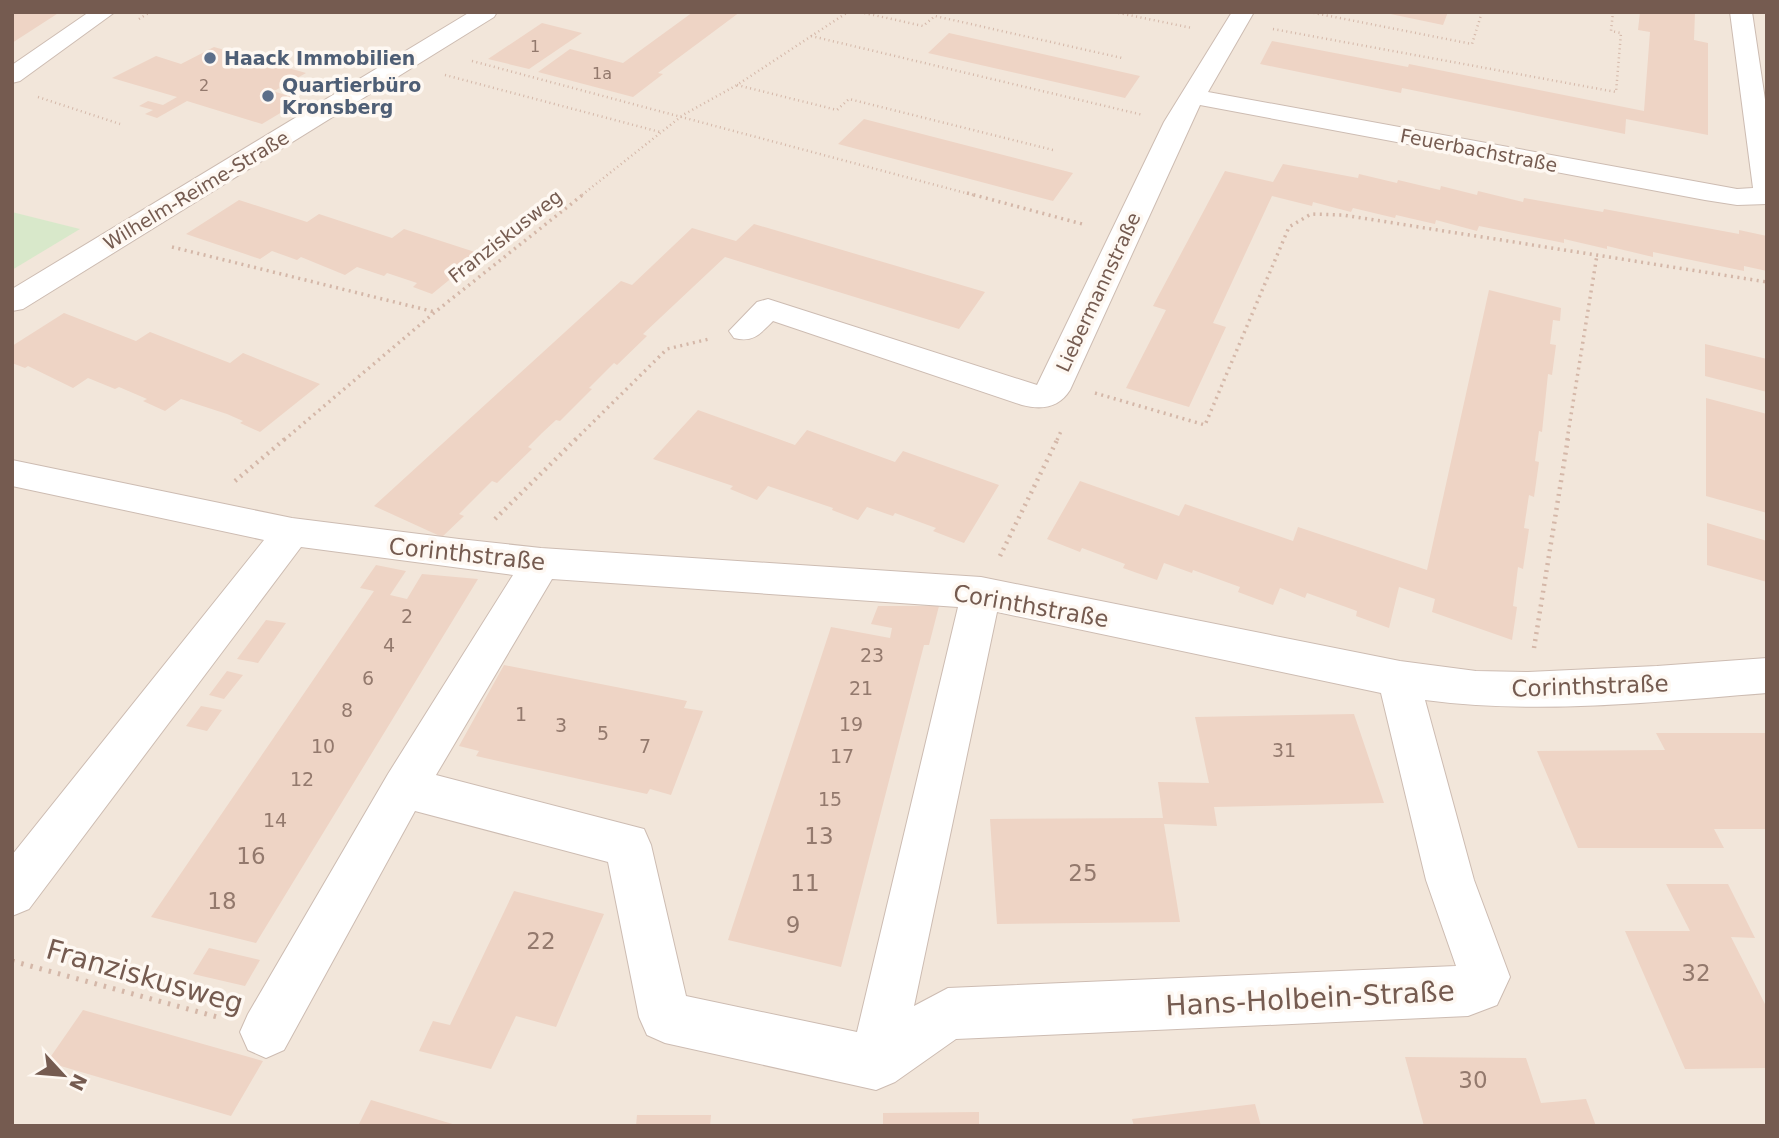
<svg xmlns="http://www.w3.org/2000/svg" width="1779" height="1138" viewBox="0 0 1779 1138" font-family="'DejaVu Sans',sans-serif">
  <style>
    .residential { fill: #f2e6da }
    .green { fill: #d8e8ca }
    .building { fill: #eed4c5 }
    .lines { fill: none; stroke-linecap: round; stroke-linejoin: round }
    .street-casing { stroke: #cdbcb2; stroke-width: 2 }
    .path-far3 { stroke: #d4b7a8; stroke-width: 2.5; stroke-dasharray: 1 3.5; stroke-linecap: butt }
    .path-far2 { stroke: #d4b7a8; stroke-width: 3.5; stroke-dasharray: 2 4.5; stroke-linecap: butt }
    .path-far1 { stroke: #d4b7a8; stroke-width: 4.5; stroke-dasharray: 2 5; stroke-linecap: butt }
    .path { stroke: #d4b7a8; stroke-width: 5; stroke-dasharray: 2.5 7; stroke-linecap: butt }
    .street { fill: #fff; fill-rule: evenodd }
    .service-dot { fill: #5c6f8a; stroke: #fef8f2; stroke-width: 2.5 }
    .labels { text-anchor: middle; stroke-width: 7; stroke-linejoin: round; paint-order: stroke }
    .far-number-label { font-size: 16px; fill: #93796d }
    .far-service-label { font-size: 19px; font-weight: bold; fill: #4e5e75; stroke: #fef8f2; text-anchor: start }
    .far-street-label { font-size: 19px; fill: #755b50; stroke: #fef8f2 }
    .number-label { font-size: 19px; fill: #93796d }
    .street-label { font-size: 23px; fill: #755b50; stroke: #fef8f2 }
    .near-number-label { font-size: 23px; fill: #93796d }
    .near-street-label { font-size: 28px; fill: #755b50; stroke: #fef8f2 }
  </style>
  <rect width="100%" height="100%" fill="#fbf4eb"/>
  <path class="residential" d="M12,12H1767V1126H12Z"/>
  <path class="green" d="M12,212L80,229L12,270Z"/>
  <path class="building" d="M12,12H60L12,43Z
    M693,12H740L658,73L663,74L633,97L538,72L570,49L623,63Z
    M1381,12H1448L1443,25Z
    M1640,12H1695L1694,40L1708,43V135L1626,119L1625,134L1402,88L1401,93L1260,64L1272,41L1408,67L1409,64L1644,111L1650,32L1638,30Z
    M542,23L582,33L529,69L488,59Z
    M949,33L1140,76L1125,98L928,53Z
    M214,47L306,73L276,90L266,89L302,100L262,124L187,101L157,118L145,114L153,110L139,106L148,101L163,105L177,97L112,78L156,56L181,64Z
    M864,119L1073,173L1053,201L838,144Z
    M1283,164L1358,178L1359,174L1397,183L1398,180L1440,190L1441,186L1477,195L1478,191L1523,202L1524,198L1603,212L1604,209L1739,234V230L1767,236V271L1744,266V271L1653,252V257L1607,246V249L1564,239V243L1479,226L1477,231L1436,220L1435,224L1396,215L1395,218L1353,208L1351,212L1313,202L1312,206L1272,196L1213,323L1226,327L1189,407L1126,388L1166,310L1153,306L1225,171L1273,182Z
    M239,200L307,222L319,214L392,238L404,229L481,254L432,294L413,287L417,283L387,273L384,276L357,267L345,275L301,257L297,260L272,251L260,259L186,234Z
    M754,224L985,292L959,329L725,257L643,334L647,336L617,365L614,363L589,388L592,389L560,421L556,420L542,433L528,447L532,449L497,483L492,481L459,514L464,516L442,537L374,506L621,281L632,285L692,228L736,241Z
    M1489,290L1561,308L1560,321L1553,320L1550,344L1556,345L1552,375L1548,374L1542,432L1539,431L1535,461L1539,462L1534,497L1529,495L1524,528L1529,529L1523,569L1518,567L1513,606L1517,607L1512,640L1432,612L1435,599L1399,587L1389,628L1356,616L1357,611L1307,593L1305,598L1280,588L1273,605L1238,592L1240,587L1193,570L1192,573L1164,563L1157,580L1123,568L1125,564L1082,548L1080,552L1047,539L1080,481L1179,516L1185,504L1293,541L1298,527L1427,570Z
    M64,313L136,341L150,332L230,363L243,353L320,384L260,432L240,423L243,421L227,414L181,399L165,411L143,401L147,399L119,387L115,389L88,378L73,388L28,366L25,368L12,363V346Z
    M1705,344L1767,359V392L1705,376Z
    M1706,398L1767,414V513L1706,496Z
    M698,410L795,445L807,430L895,462L903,451L999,485L964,543L933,531L936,528L895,513L893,516L867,507L858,520L832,510L833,508L768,486L757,500L730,489L733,486L653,459Z
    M1707,523L1767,541V582L1707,565Z
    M376,565L406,571L390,595L407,599L422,574L478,579L256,943L151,917L374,591L360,588Z
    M878,606H939L929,645H924L841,967L728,940L831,627L890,638L892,628L871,624Z
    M266,620L286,623L258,663L237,659Z
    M504,665L687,701L684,708L703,711L671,795L650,789L647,794L507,763L476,756L479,751L459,746Z
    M227,671L243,675L224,699L209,695Z
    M201,706L222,710L207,731L186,726Z
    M1354,714L1384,803L1214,807L1217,826L1164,824L1180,922L997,924L990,819L1163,818L1158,782L1209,783L1195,717Z
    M1656,733H1767V829H1714L1724,848H1578L1537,751L1665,750Z
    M1666,884H1728L1755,938L1731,937L1767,1008V1068L1685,1069L1625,931H1690Z
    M514,891L604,914L556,1027L516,1016L491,1069L419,1051L433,1021L450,1025Z
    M209,948L260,960L245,986L193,974Z
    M83,1010L263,1061L231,1116L47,1062Z
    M1405,1057L1526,1058L1541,1103L1586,1099L1596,1126H1424Z
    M371,1100L456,1125V1126H358Z
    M1255,1104L1261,1126H1134L1132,1119Z
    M979,1112V1126H883V1113Z
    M637,1115H711L710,1126H636Z"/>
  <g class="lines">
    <defs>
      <path id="street" d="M89,12H115L20,81L12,83V65Z
        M470,12H497L494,17L23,309L12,311V289Z
        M1232,12H1254L1208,92L1737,189L1753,188L1730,12H1752L1767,113V204L1737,205L1705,200L1200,105L1070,390C1059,408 1041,410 1022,405L773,321C760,334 753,343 734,338L729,331L757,302L768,299L1037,385L1164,122Z
        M12,460L292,518L459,539L541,548L981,577L1400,661L1476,671L1528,672L1657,666L1767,658V693C1653,702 1538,715 1425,700L1474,880L1510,977L1497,1005L1468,1016L956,1039L895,1082L876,1090L665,1043L647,1035L639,1017L608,862L415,811L284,1050L266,1058L248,1050L240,1032L248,1014L388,774L513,575L301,547L29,909L12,916V855L264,540L12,486ZM552,579L958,607L857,1032L686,996L651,845L644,829L436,775ZM997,612L1381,693L1426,880L1456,966L948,988L914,1006Z"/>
    </defs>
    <use href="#street" class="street-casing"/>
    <path class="path-far3" d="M860,12L923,26L935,16L1122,58
      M1114,12L1192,28
      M1309,12L1472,44L1482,12
      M139,19L150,12
      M1273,29L1616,92L1621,33L1611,31L1613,12
      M811,36L1143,115
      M472,61L973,195
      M445,75L660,132
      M737,85L837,110L849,99L1053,150
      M38,97L120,124
      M582,195L683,115L737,85L848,12"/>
    <path class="path-far2" d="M967,193L1086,225
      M172,247L435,312
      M1095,393L1205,425L1289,227L1311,214L1343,215L1767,282
      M284,440L435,312L585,193
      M575,440L667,349L709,339
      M1057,440L1062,429
      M1567,440L1597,255"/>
    <path class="path-far1" d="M235,481L286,438
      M495,519L577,438
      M1000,556L1058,438
      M1534,648L1568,438"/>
    <path class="path" d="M12,961L221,1018"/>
    <use href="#street" class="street"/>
  </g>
  <g class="service-dot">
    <circle cx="210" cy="58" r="7"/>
    <circle cx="268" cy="96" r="7"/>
  </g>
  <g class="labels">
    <g class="far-number-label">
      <text x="535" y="52">1</text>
      <text x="602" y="79">1a</text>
      <text x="204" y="91">2</text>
    </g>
    <g class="far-service-label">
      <text x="224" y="65">Haack Immobilien</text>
      <text x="282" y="92">Quartierbüro<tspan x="282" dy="22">Kronsberg</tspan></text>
    </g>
    <g class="far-street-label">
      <text transform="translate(1479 150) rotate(11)" y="7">Feuerbachstraße</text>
      <text transform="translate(196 190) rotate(-31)" y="7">Wilhelm-Reime-Straße</text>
      <text transform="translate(505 236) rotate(-38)" y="7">Franziskusweg</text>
      <text transform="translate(1098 292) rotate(-65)" y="7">Liebermannstraße</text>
    </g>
    <g class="number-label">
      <text x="407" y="623">2</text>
      <text x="389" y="652">4</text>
      <text x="872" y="662">23</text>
      <text x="368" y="685">6</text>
      <text x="861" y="695">21</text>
      <text x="347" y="717">8</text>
      <text x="521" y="721">1</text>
      <text x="851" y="731">19</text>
      <text x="561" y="732">3</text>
      <text x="603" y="740">5</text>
      <text x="323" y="753">10</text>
      <text x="645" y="753">7</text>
      <text x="1284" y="757">31</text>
      <text x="842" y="763">17</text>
      <text x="302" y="786">12</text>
      <text x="830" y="806">15</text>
      <text x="275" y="827">14</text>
    </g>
    <g class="street-label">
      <text transform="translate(467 554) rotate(6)" y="8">Corinthstraße</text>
      <text transform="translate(1031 606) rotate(10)" y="8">Corinthstraße</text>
      <text transform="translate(1590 686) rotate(-2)" y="8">Corinthstraße</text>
    </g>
    <g class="near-number-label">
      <text x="819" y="844">13</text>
      <text x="251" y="864">16</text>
      <text x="1083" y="881">25</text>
      <text x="805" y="891">11</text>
      <text x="222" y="909">18</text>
      <text x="793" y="933">9</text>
      <text x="541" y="949">22</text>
      <text x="1696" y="981">32</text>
      <text x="1473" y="1088">30</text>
    </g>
    <g class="near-street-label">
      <text transform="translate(145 976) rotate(16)" y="10">Franziskusweg</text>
      <text transform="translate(1310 998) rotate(-3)" y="10">Hans-Holbein-Straße</text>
    </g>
  </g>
  <rect width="1779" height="1138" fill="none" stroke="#755b50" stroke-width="28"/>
  <g transform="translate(63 1075) rotate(116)" stroke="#fef8f2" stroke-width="5" paint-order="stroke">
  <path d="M0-5L12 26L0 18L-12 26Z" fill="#755b50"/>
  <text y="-10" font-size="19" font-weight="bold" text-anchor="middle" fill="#755b50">N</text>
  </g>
</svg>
